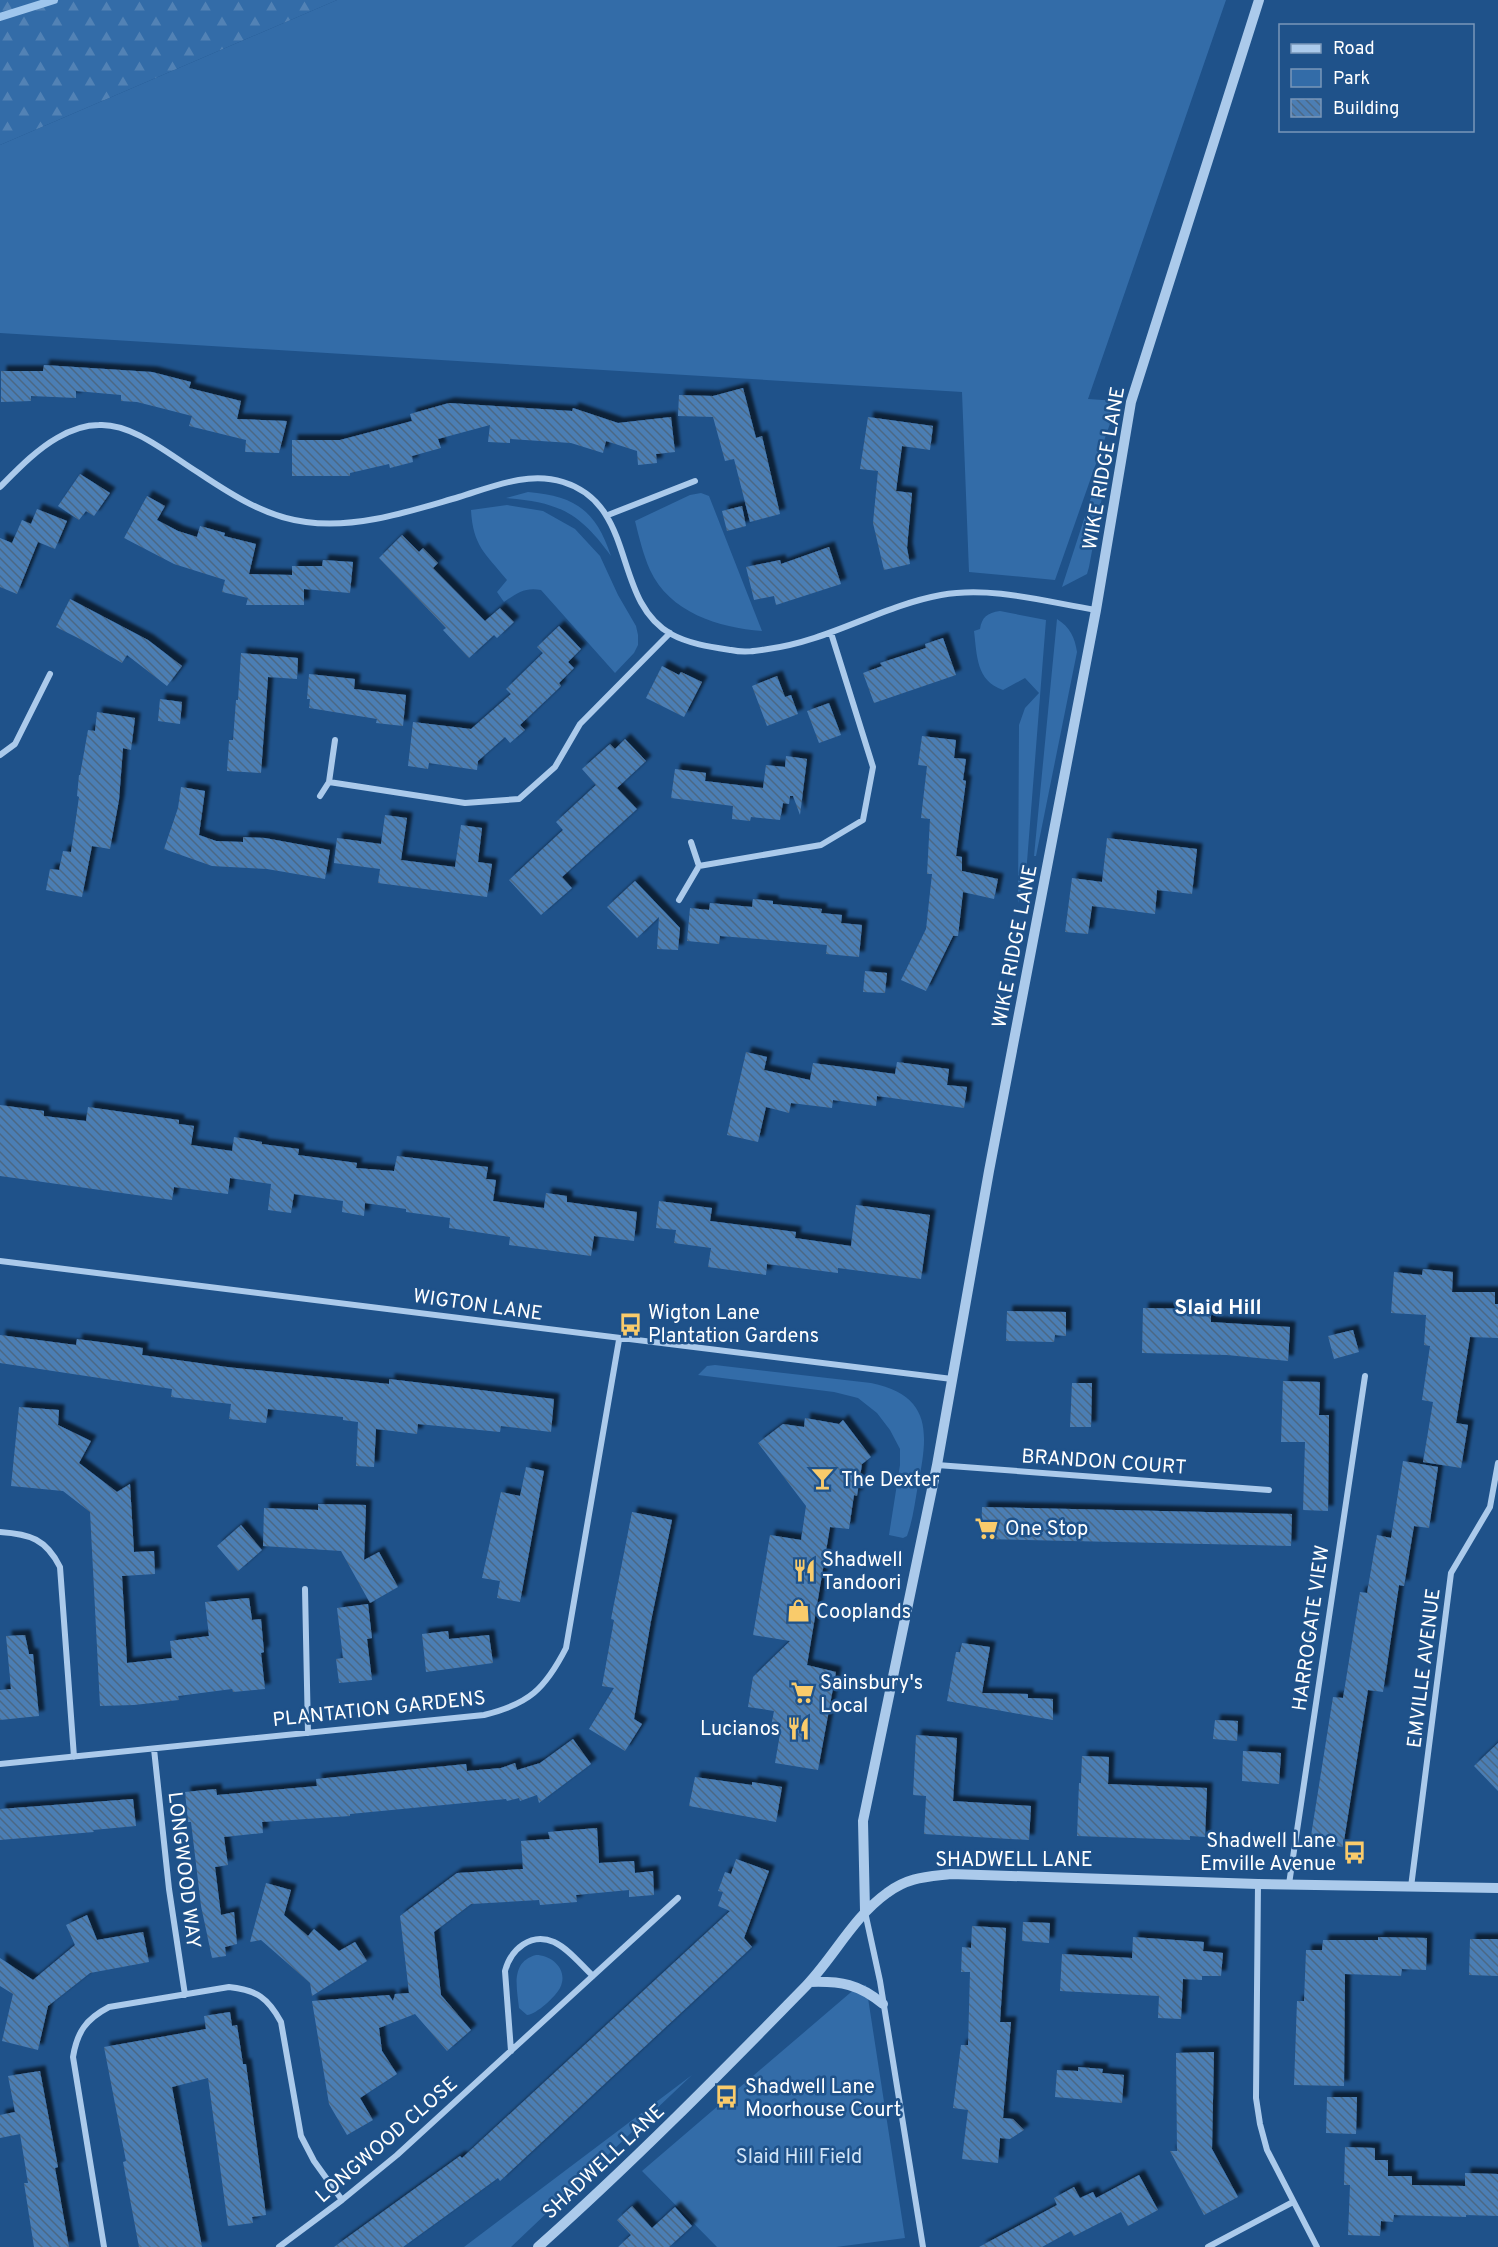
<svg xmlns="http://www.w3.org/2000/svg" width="1498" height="2247" viewBox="0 0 1498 2247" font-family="Overpass,sans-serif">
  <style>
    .green { fill: #336ca8 }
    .forest { fill: url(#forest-firs) }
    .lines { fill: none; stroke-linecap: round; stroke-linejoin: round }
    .stream { stroke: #9fc6ed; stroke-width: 8 }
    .building { fill: url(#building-back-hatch); filter: url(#shadow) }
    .minor { stroke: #abcaeb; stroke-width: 6 }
    .tertiary { stroke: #abcaeb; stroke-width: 10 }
    .labels { text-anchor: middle; stroke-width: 5; stroke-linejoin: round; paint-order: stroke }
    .street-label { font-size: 20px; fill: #fff; stroke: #1f528a }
    .poi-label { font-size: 20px; fill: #fff; stroke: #1f528a; text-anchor: start }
    .park-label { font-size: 20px; fill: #d0e4f8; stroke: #1f528a }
    .neighbourhood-label { font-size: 21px; font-weight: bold; fill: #fff; stroke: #1f528a }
  </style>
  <defs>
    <pattern id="forest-firs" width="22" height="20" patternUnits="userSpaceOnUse" patternTransform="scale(1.5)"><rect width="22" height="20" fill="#336ca8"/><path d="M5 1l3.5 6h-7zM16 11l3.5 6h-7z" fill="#5282b5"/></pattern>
    <pattern id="building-back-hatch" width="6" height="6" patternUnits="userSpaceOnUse" patternTransform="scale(1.5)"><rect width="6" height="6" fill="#4c7eb4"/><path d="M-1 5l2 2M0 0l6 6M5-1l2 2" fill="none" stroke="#4c6885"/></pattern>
    <filter id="shadow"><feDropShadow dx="5.5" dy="-5.5" stdDeviation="1.5" flood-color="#0009"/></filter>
  </defs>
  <rect width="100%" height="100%" fill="#1f528a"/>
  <path class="green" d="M337,0H1226L1088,399L1118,401L1055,580L969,572L962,392L0,333V145Z
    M1099,473L1106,476L1089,567L1087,574L1062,587Z
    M528,492C576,496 596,511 611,556C580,513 559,502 506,498Z
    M701,493L709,496L762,631C719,628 669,612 650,570C643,554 639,537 635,521L690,495Z
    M507,505L543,511L575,529L600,556L618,595L636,626L638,635V645L634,653L615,673L541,590C525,587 517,593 504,602L497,592L507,580C485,553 473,546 471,510Z
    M1000,611L1046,620L1027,862L1018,903L1019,725L1025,708L1039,693L1025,678L1003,690C976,681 977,655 974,631L980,629C982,617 987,613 1000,611Z
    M1057,619C1070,627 1075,638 1077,652L1036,856H1034Z
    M715,1365L871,1383C933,1396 928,1434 918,1485C915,1501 913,1520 907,1536L903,1538L889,1535L900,1465V1449L890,1430L877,1413L858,1398L834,1392L698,1375L707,1366Z
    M536,1955C552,1955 569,1970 560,1988C555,1997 537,2014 527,2015L519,2008C517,1988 510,1962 536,1955Z
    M866,1985L905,2238L836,2247H717L642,2171L857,1987Z
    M692,2075L511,2247H464Z"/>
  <path class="forest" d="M0,0H337L0,145Z"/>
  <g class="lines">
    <path class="stream" d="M0,17L54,0"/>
  </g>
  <path class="building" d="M44,365L152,372L191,382L189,388L241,401L237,419L287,421L279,453L245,452L246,440L189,426L192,416L137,402L121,401V395L76,391V398L31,396V401L1,402V371H43Z
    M743,388L756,438L762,436L780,514L750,522L734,459L725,461L713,417L678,416L679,395L713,396Z
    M449,403L572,411L573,408L618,423L671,417L675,452L656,454L657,463L638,465L637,451L606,441L603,453L571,443L510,439V443L488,442L490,425L438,439L441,448L412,456L413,462L390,468L389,464L350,473V476H292V440H340L412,421L410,414Z
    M868,417L933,426L930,450L902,446L896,491L912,493L907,548L910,564L884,570L873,523L878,471L860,469Z
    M80,474L110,493L94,516L86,511L79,520L58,506Z
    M147,496L165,506L157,520L178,531L197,537L200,526L225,533L224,536L256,544L249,574L292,575V566H322L323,560L353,562L350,593L304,589V605H246L248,598L222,592L225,580L174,564L124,538Z
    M742,506L746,526L727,531L722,511Z
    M37,509L67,521L55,549L38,542L17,594L0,587V538L12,543L22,520L31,524Z
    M402,535L419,552L423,548L438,563L433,568L485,621L500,608L514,622L497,638L494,635L469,658L443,630L446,628L379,558Z
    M829,547L841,584L776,605L774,596L754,600L746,567L780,560L781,564Z
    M70,599L148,640L182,666L167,686L127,655L122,663L84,641L56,627Z
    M559,626L581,649L568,662L574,668L559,683L561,686L520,725L525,730L510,743L505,737L478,761L477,770L429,763L428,769L408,766L413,722L471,729L511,694L506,689L543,653L537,647Z
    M943,638L956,675L874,703L863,673L882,666L880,663L926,648L925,644Z
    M241,653L298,658L297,679L268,677L261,773L227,771L229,740H233L236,700H238Z
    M662,666L679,675L681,672L702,682L684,717L646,698Z
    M309,674L355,679L354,689L406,695L403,726L376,723L377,719L309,708L310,699H307Z
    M777,676L785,697L791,695L798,714L767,726L752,686Z
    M160,699L182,702L180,724L158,721Z
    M829,703L841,735L819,743L807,711Z
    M97,712L135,718L131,750L123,748L119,800L110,849L92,846L82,897L46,890L50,869L59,870L63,851L71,852L79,797L77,796L79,775H80L88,730L95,731Z
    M922,736L956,740L954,758L966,759L963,780L966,781L956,856L962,857V871L998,879L994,899L963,892L958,936H953L926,991L901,980L926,929L932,874H927L930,819L921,818L927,766L918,765Z
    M625,739L646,761L617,788L637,809L562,877L572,888L541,915L509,880L563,830L556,822L596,785L582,769L610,744L615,749Z
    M786,756L807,759L800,815L793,796H790L789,804L783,803L780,820L751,817L750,821L732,819L733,806L671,798L675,769L706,773L705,781L763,788L766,765L785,767Z
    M181,787L205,791L199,835L216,841L243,842V837L265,838L330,850L325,879L267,869L212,866L164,849L178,808Z
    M385,815L407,818L401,860L455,867L461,825L482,828L478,862L492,864L487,897L378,883L380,869L334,863L337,838L381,844Z
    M1107,838L1197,849L1192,894L1157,890L1155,914L1092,906L1088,934L1065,932L1072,878L1102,882Z
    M635,881L680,928L678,950L657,949L659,917L637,938L607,907Z
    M753,899L773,901V904L822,909L821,913L842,915L841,923L862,925L859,957L826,954L827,945L770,940L720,936L719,944L687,941L690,908L709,910L710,903L752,907Z
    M865,971L887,973L885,993L863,992Z
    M746,1052L767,1057L764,1070L810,1080L813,1063L895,1074L897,1062L949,1069L947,1085L967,1087L964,1108L877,1096L876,1106L833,1100L832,1108L791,1103L789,1113L766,1107L758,1142L727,1135Z
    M0,1105L44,1111V1116L86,1121L88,1107L179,1120V1124L194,1126L191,1145L232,1151L234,1137L262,1142V1144L299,1149L298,1155L357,1163L356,1168L394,1171L397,1156L488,1167L486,1179L496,1180L493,1201L544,1208L546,1193L567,1196V1202L637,1212L634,1241L594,1236L591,1256L509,1245L510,1237L449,1228L450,1218L406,1212V1209L365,1203L364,1216L342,1212L343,1201L294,1194L291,1213L268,1210L271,1184L230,1178L228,1194L174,1187L172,1200L0,1176Z
    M659,1201L712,1208L710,1221L796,1232L795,1238L851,1246L856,1205L930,1215L921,1279L838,1268V1273L767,1264L766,1275L708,1267L711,1248L674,1243L676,1230L656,1228Z
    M1423,1269L1453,1272L1452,1292H1495V1304H1498V1338L1470,1337L1456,1423L1468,1425L1461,1468L1423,1462L1433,1402L1422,1400L1430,1346L1424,1345L1426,1315L1391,1313L1394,1272L1422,1275Z
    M1143,1308L1211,1309V1322L1290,1327L1288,1361L1227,1355L1142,1353Z
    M1007,1311L1066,1312V1336L1055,1335L1054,1342L1006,1341Z
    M1353,1330L1359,1352L1334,1359L1328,1336Z
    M0,1335L76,1345L77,1339L108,1343L143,1348L142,1355L227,1367L389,1384V1379L554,1399L551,1432L501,1426L500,1432L418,1424L417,1434L376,1429L374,1467L356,1466L358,1422L343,1420V1417L268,1409L266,1423L229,1419L231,1404L171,1397L172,1389L0,1363Z
    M1283,1381L1320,1382L1319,1415H1329L1328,1511L1303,1510L1305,1442H1281Z
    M1072,1383H1092L1091,1427H1070Z
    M19,1407L59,1410L58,1425L91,1441L79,1463L117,1492L130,1484L134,1552L154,1551L155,1574L122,1576L127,1663L172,1658L170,1641L209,1636L205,1602L249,1598L252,1620L261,1619L264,1652L261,1653L265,1689L233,1692L232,1689L178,1696L179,1700L134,1705L100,1706L90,1512L63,1491L11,1486Z
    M805,1418L839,1424L843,1420L871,1457L862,1464L857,1496L854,1495L849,1529L830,1527L807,1665L836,1672L818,1770L775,1763L780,1734L770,1732L774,1711L748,1707L753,1677L790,1641L753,1635L770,1535L801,1540L806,1506L758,1443L783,1424L804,1427Z
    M1403,1461L1438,1467L1429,1528L1414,1526L1404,1586L1399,1585L1383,1692L1368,1690L1343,1847L1310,1842L1333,1697L1343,1698L1360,1592L1367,1593L1377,1535L1391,1538Z
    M526,1467L544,1471L520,1602L497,1598L500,1581L482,1578L501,1492L520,1496Z
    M318,1504L366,1505L364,1560L379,1552L398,1587L370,1603L341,1551L263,1546L264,1508L318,1510Z
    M982,1507L1292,1514L1291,1546L981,1539Z
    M632,1512L672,1520L651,1621L634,1719L642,1724L625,1751L589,1729L614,1688L602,1686L614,1620L611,1619Z
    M241,1525L262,1550L238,1571L217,1546Z
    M368,1604L372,1638L367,1639L372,1680L339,1683L336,1659L343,1658L337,1608Z
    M448,1631L449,1639L489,1635L493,1663L426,1672L422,1634Z
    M25,1635L29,1654H33L39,1716L0,1720V1690L11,1689L6,1636Z
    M962,1643L990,1647L982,1693L1028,1694V1698L1053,1699V1720L947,1701L956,1652H960Z
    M1215,1720L1238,1721L1237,1741L1213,1739Z
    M916,1735L957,1738L953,1801L1031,1806L1029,1840L924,1834L926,1796L913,1795Z
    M573,1739L591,1764L539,1803L537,1795L520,1801L519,1798L507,1801L506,1799L350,1814V1816L262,1822L263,1833L224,1837L228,1865L215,1867L221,1915L234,1912L237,1944L225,1947L226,1956L212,1958L201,1906L191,1822H188L185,1792L216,1789L217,1795L317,1786L316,1779L466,1764L467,1771L501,1768L515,1763L517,1770L540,1763Z
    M1498,1743V1791L1474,1766Z
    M1243,1751L1281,1753L1279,1784L1242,1781Z
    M1082,1756L1109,1757L1108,1784L1207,1788L1205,1837L1190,1836V1840L1077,1836L1079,1783H1081Z
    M695,1777L752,1785V1782L782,1787L776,1822L689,1806Z
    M133,1799L136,1826L93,1830L94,1832L0,1840V1809Z
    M597,1828L599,1863L634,1861L635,1873L653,1871L654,1895L629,1897V1890L576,1895L577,1902L540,1905L539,1900L471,1904L434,1932L441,1995L471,2030L447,2051L415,2014L379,2028L382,2051L397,2074L360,2098L373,2120L347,2135L329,2104L312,2001L389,1995L393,2001L395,1994L409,1993L400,1916L457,1873L523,1869L521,1841L550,1839L548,1832Z
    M736,1859L769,1871L744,1938L752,1947L500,2181L498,2178L403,2247H334L460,2156L462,2158L730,1911L718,1906L723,1892L718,1891L725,1872L731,1874Z
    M266,1883L291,1890L284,1915L308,1936L314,1929L339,1951L355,1942L367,1961L312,1996L310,1983L261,1940L250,1942Z
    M87,1915L97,1940L143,1932L149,1962L90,1973L48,2006L38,2050L2,2041L13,1994L0,1986V1958L33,1980L75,1945L66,1925Z
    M1023,1922L1050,1923L1049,1943L1022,1941Z
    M972,1926L1006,1928L1000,2022H1011L1003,2118L1013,2119L1024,2130L1010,2139L1000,2138L998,2163L962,2159L968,2110L953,2108L961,2045H968L970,1972H961L962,1947L971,1948Z
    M1133,1937L1204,1942L1203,1951L1223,1953L1221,1976H1202V1980L1183,1979L1181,2019L1158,2018L1159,1996L1060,1991L1062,1954L1132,1958Z
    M1378,1937L1427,1938L1426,1970L1402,1969L1401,1976L1345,1974L1344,2086L1294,2085L1297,2001H1304L1306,1950H1322L1323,1940H1378Z
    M1470,1939H1498V1976L1469,1975Z
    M230,2012L232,2026L237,2025L243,2064H246L266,2215L252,2217L253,2223L228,2226L208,2078L172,2087L202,2247H139L123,2162L126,2161L104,2047L206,2029L204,2016Z
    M1214,2052L1212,2149L1238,2197L1204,2215L1170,2151H1177L1176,2053Z
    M1078,2067L1103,2069L1102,2073L1124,2075L1122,2103L1055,2097L1057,2070L1078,2071Z
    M40,2071L58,2167L55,2168L69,2247H34L24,2183H28L20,2134L0,2138V2115L15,2112L8,2076Z
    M1327,2097H1357L1356,2134L1326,2133Z
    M1345,2147L1375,2148V2160H1388V2176H1412V2185L1465,2186V2173L1498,2174V2216L1466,2215V2217L1394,2215L1393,2222L1381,2221L1380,2236L1348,2235L1350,2185H1344Z
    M1139,2175L1158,2210L1128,2226L1121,2212L1074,2236L1071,2231L1042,2247H979L1057,2205L1054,2198L1074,2187L1080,2198L1093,2192L1096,2198Z
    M632,2206L652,2228L675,2207L692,2226L669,2247H618L631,2235L617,2220Z"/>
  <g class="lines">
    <path class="minor" d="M0,487C17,470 36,450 57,438C69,431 85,425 99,425C133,423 171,456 199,473C232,495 266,517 306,522C358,529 410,511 459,497C492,487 528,471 563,482C638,505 611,600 671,634C689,644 711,647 731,650C744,653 756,651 768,649C829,641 881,606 941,595C992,586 1046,602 1096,610
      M608,515L695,481
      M0,755L15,744L50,674
      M329,782L465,803L519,799L555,767L580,724L670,633
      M320,796L329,782L335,740
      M691,842L699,866
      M679,900L699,866L821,845L863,820L873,767L831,633
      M0,1261C317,1299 634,1342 952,1379
      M937,1465L1269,1490
      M0,1532C30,1534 46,1539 60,1567L74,1757
      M305,1589L308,1733
      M154,1749L169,1889L185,1995
      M0,1764L484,1715C529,1704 545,1689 566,1648L619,1340
      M1258,1884L1256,2098L1260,2124L1267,2150L1317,2247
      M1289,1884L1365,1376
      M1411,1887L1451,1573L1490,1507L1498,1463
      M865,1912L880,1981L923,2247
      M511,2051L505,1971C511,1949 531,1932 554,1942C569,1949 581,1965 593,1976
      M104,2247L73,2057C77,2032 86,2019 109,2007L229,1987C257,1990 268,1998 281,2022L301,2136L314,2161L342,2200
      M279,2247L342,2200L397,2155L678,1898
      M1208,2247L1293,2202"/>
    <path class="tertiary" d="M865,1911L863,1821L937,1465L989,1171L1096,610L1131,402L1259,0
      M810,1982C841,1981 859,1984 883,2004
      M538,2247C630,2165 717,2077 803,1989C833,1959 852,1918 887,1893C908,1877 926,1877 951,1874L1258,1884L1498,1888"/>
  </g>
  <defs>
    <symbol id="bus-bare" viewBox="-9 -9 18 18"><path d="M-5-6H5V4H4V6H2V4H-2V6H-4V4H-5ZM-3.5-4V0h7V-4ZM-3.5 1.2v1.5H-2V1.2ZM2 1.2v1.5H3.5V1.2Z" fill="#f9cb6b" stroke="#1f528a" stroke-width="2.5" paint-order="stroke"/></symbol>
    <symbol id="bar-bare" viewBox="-9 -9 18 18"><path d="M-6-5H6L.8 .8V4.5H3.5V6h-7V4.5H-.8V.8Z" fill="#f9cb6b" stroke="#1f528a" stroke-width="2.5" paint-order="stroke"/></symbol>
    <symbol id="supermarket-bare" viewBox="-9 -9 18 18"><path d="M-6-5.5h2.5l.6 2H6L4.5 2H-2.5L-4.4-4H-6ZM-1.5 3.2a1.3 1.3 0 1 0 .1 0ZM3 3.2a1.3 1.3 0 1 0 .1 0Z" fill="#f9cb6b" stroke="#1f528a" stroke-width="2.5" paint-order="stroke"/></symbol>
    <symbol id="restaurant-bare" viewBox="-9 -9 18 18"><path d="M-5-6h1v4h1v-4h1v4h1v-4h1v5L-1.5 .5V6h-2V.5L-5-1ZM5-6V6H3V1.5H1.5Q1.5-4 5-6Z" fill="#f9cb6b" stroke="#1f528a" stroke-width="2.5" paint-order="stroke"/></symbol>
    <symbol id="shop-bare" viewBox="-9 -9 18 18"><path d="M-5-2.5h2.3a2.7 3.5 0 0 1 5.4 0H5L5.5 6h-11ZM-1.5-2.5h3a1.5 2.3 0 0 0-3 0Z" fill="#f9cb6b" stroke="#1f528a" stroke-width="2.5" paint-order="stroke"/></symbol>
  </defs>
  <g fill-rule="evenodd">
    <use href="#bus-bare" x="614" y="1308" width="33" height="33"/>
    <use href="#bar-bare" x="806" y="1462" width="33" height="33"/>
    <use href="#supermarket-bare" x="970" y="1512" width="33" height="33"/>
    <use href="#restaurant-bare" x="788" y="1554" width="33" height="33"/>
    <use href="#shop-bare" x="782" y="1594" width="33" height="33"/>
    <use href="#supermarket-bare" x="786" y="1676" width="33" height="33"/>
    <use href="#restaurant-bare" x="782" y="1712" width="33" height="33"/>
    <use href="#bus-bare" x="1338" y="1836" width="33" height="33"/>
    <use href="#bus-bare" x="710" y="2080" width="33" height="33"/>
  </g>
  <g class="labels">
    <g class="street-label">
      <text transform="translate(1103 468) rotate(-80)" y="7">WIKE RIDGE LANE</text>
      <text transform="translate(1014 946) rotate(-79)" y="7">WIKE RIDGE LANE</text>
      <text transform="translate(478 1304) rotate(8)" y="7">WIGTON LANE</text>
      <text transform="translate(1104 1461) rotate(4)" y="7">BRANDON COURT</text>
      <text transform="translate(1310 1628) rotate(-82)" y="7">HARROGATE VIEW</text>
      <text transform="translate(1423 1668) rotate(-83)" y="7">EMVILLE AVENUE</text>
      <text transform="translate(379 1708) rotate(-6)" y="7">PLANTATION GARDENS</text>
      <text x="1014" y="1866">SHADWELL LANE</text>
      <text transform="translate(185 1870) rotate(83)" y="7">LONGWOOD WAY</text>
      <text transform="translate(386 2139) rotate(-41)" y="7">LONGWOOD CLOSE</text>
      <text transform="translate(603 2161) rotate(-43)" y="7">SHADWELL LANE</text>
    </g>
    <g class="poi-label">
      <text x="648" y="1319">Wigton Lane<tspan x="648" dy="23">Plantation Gardens</tspan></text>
      <text x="841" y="1486">The Dexter</text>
      <text x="1005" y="1535">One Stop</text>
      <text x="822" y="1566">Shadwell<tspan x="822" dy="23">Tandoori</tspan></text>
      <text x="816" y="1618">Cooplands</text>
      <text x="820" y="1689">Sainsbury's<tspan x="820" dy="23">Local</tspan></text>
      <text x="780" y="1735" text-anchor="end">Lucianos</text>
      <text x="1336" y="1847" text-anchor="end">Shadwell Lane<tspan x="1336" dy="23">Emville Avenue</tspan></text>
      <text x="745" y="2093">Shadwell Lane<tspan x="745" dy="23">Moorhouse Court</tspan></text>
    </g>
    <g class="park-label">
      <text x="799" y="2163">Slaid Hill Field</text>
    </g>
    <g class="neighbourhood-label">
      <text x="1218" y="1314">Slaid Hill</text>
    </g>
  </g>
  <rect x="1279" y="24" width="195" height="108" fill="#1f528a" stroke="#7997b9" stroke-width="1.5"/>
  <rect x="1291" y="44" width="30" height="9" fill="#abcaeb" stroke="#7997b9" stroke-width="1.5"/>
  <text x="1333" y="54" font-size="18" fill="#ffffff">Road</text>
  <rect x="1291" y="69" width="30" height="18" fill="#336ca8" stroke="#7997b9" stroke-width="1.5"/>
  <text x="1333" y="84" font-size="18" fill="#ffffff">Park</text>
  <rect x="1291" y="99" width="30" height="18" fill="url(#building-back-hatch)" stroke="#7997b9" stroke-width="1.5"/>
  <text x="1333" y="114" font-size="18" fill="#ffffff">Building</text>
</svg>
